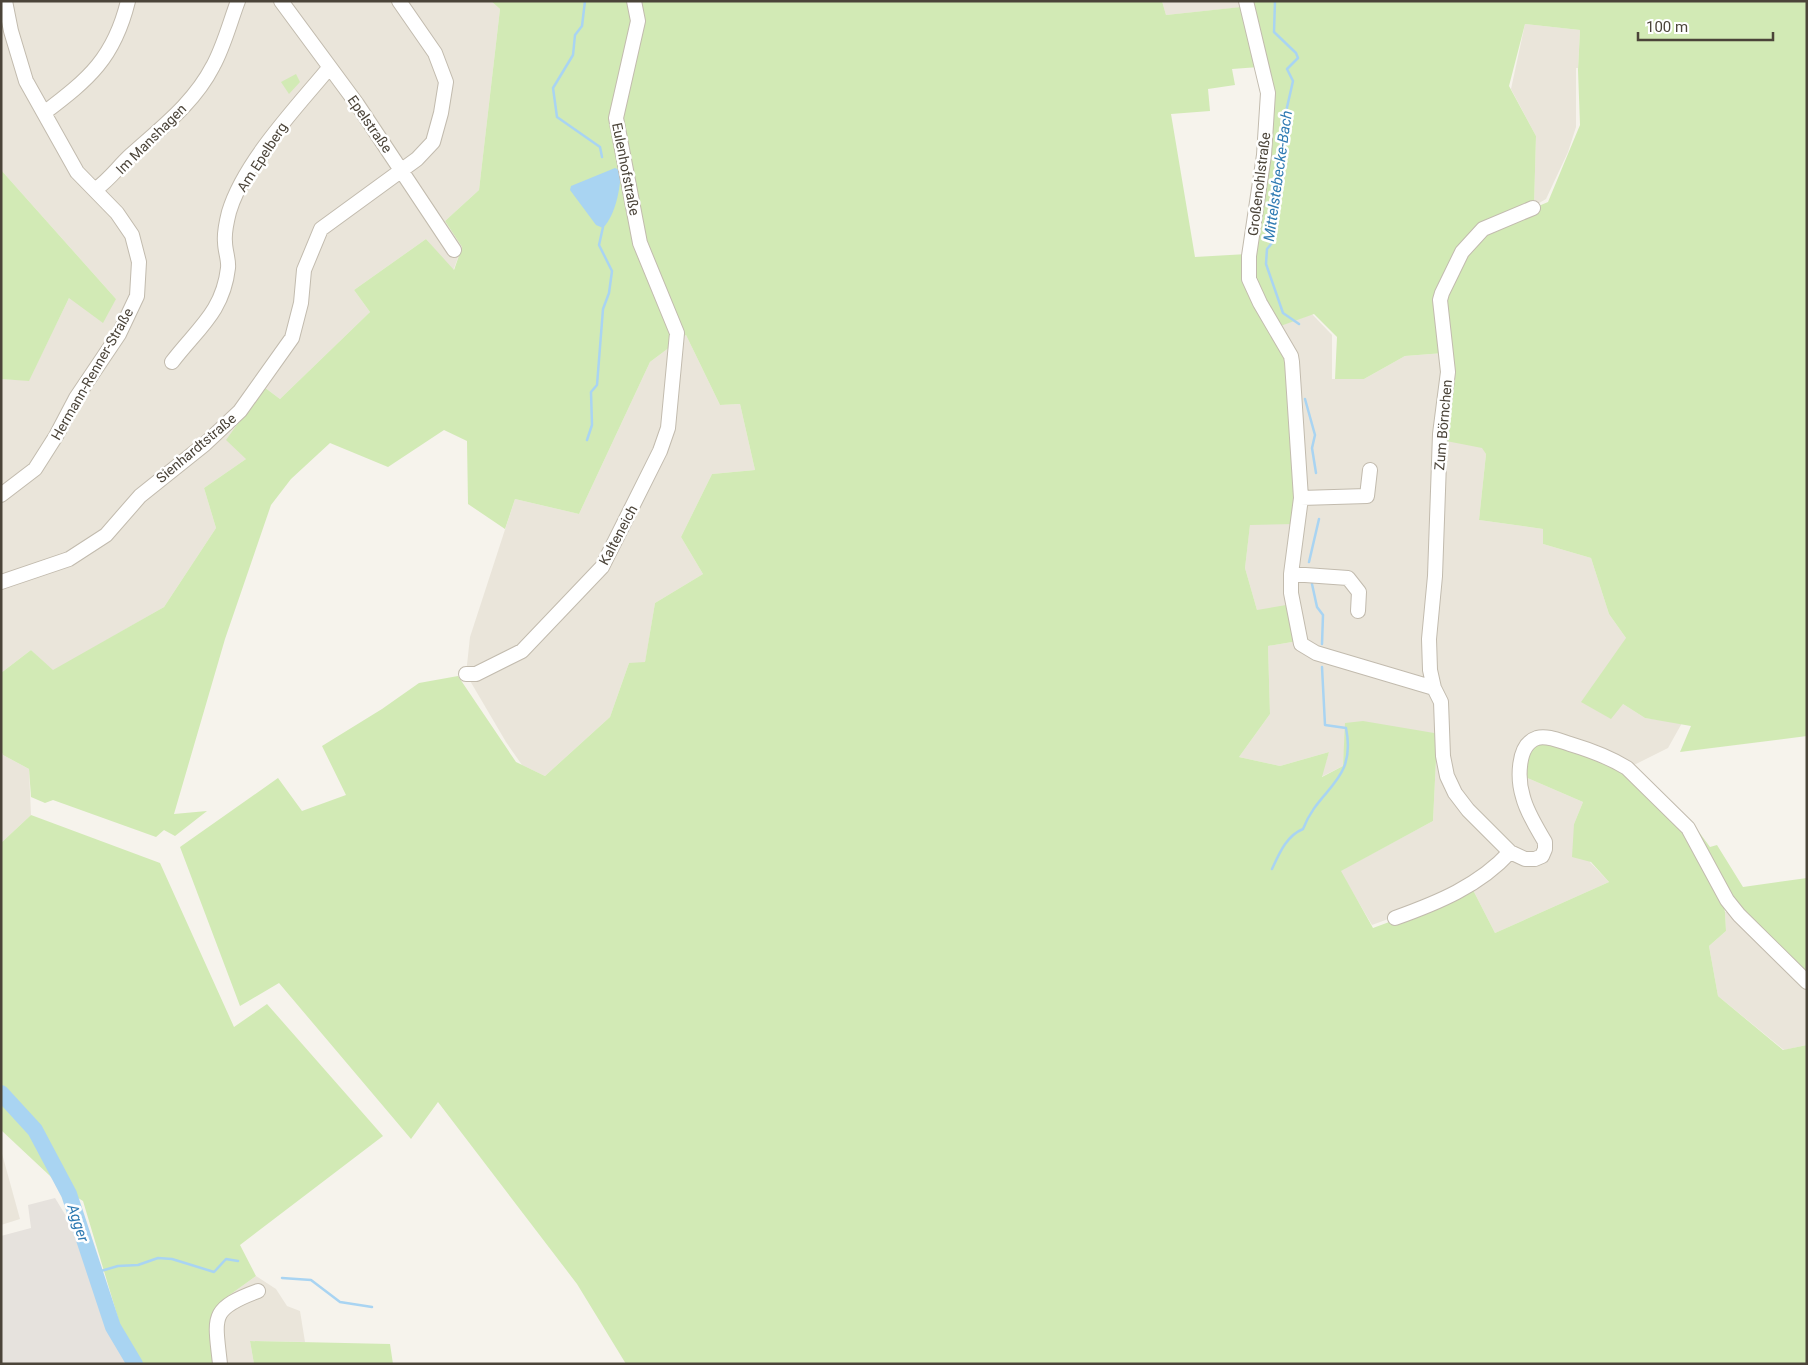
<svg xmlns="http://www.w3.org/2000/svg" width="1808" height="1365" viewBox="0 0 1808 1365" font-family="Roboto,sans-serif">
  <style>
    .residential { fill: #eae5da }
    .industrial { fill: #e6e2dd }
    .green { fill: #d2eab5; fill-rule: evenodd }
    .water { fill: #a9d4f2 }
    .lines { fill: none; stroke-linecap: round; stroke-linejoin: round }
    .stream { stroke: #a9d4f2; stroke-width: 2.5 }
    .river { stroke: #a9d4f2; stroke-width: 16 }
    .minor-casing { stroke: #c2bbae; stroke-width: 16 }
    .minor { stroke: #fff; stroke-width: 14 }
    .labels { text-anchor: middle; stroke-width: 5; stroke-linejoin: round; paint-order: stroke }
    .street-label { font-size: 14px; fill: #4b4439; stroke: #fff }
    .water-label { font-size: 15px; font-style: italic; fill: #2e7ab2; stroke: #fff }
  </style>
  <rect width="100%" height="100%" fill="#f6f3ec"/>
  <path class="residential" d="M1,1H491L500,9L479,190L445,221L462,247L453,271L426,239L354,290L370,312L280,399L264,387L246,459L204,488L216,528L164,607L53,671L31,650L1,673V379L29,380L69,298L116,299L1,170Z
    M1162,1H1240L1242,7L1166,15Z
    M1525,24L1580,30L1578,68H1576V127L1568,152L1546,199L1534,206L1536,136L1511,89Z
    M1312,314L1332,335V379H1364L1405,356L1444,353L1486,454L1479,520L1543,529V544L1591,558L1609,614L1626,638L1623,704L1645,718L1682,723L1668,748L1624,770L1523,776L1583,802L1574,824L1590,862L1609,882L1495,933L1472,888L1372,925L1340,871L1433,821L1436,760L1440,734L1346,723L1343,766L1321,777L1329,752L1280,766L1239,757L1270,714L1268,646L1298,641L1257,610L1245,568L1250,524H1296L1277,327Z
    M686,335L720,405L740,404L755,470L712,474L681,537L703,574L655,603L645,663H629L610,717L545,776L522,765L506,742L466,674L470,637L515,499L579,514L650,362Z
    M1,750L3,755L29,769L31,815L1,843Z
    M1725,912H1732L1807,985V1045L1784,1050L1718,996L1709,946L1726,931Z
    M1,1150L20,1219L1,1225Z
    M256,1276L276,1289L287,1306L300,1311L305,1342L250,1341L254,1364H212L210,1318L224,1299Z"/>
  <path class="industrial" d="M55,1198L80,1239L124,1338L129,1364H1V1236L31,1228L28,1205Z"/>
  <path class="green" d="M491,1H1162L1166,15L1241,7L1240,1H1807V736L1680,752L1691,726L1645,718L1623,704L1611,719L1581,702L1626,638L1609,614L1591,558L1543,544V529L1479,520L1486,454L1482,448L1441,440L1449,372L1441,301L1468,250L1496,224L1548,202L1580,125L1578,70L1580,30L1525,24L1509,86L1536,136L1534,206L1495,222L1466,249L1438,300L1444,353L1405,356L1364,379H1335L1337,337L1314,314L1275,328L1290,356L1300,498L1296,524L1250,525L1245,568L1257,610L1292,604L1298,641L1268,646L1270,714L1239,757L1280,766L1329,752L1322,777L1343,766L1345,723L1363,721L1440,734L1436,760L1433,821L1341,871L1373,928L1427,908L1472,888L1495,933L1609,882L1591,862L1572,857L1574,824L1583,802L1523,776L1526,753L1533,745L1544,742L1598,756L1624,770L1684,829L1721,895L1725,912L1726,931L1709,946L1718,996L1783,1050L1807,1045V1364H626L577,1284L438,1102L411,1139L279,983L240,1006L180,847L278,778L302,811L346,795L322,746L382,709L419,683L458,676L516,762L545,776L610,717L629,663L645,662L655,603L703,574L681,537L712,474L755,470L740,404L720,405L686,335L650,362L579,514L515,499L505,529L468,504L467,441L444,430L388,467L330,443L291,479L271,505L225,639L174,814L207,811L175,836L164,830L156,837L53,800L45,803L31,797L29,769L3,755L1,750V673L31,650L53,670L164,607L216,528L204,488L246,459L226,440L264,387L280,399L370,312L354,290L426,239L454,270L462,247L445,221L479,190L500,9ZM1259,67L1266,94L1262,162L1247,254L1195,257L1171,114L1210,111L1208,89L1235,85L1232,69Z
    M296,74L300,82L289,94L281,82Z
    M1,170L116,299L103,323L69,298L29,381L1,379Z
    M31,815L160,863L234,1027L267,1004L383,1136L240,1245L256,1276L224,1299L211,1318L212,1364H129L124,1338L83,1201L65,1190L1,1130V843Z
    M1693,824L1710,847L1717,845L1743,887L1807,878V981L1742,915L1689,826Z
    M250,1341L390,1344L393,1364H254Z"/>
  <path class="water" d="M615,168L621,171C620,189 616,214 603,228L596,225L570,190L571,186Z"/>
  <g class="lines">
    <path class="stream" d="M585,1L582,26L575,35L573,55L553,88L557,117L600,147L602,157
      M1275,1L1274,32L1296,53L1298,58L1287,69L1293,81L1283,125L1286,143L1279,157L1276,169L1279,182L1273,203L1272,243L1267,249L1266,264L1283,313L1299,324
      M1305,399L1315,435L1312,448L1316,473
      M587,440L592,425L591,392L597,385L603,309L609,293L612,271L599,245L603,227
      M1309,562L1319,519
      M1312,584L1317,607L1323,615L1322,644
      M1272,869C1279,854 1286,836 1303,829C1319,787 1357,782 1346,728L1325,725L1322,667
      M92,1264L101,1271L118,1266L138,1265L158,1258L172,1259L214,1272L226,1259L238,1261
      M282,1278L311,1280L340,1302L372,1307"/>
    <path class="river" d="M1,1093L35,1130L69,1194L113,1327L135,1364"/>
    <defs>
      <path id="minor" d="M281,1L357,104L454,250
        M1246,1L1268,93L1264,155L1249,256V279L1260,303L1291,356L1292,362L1301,498L1291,574V593L1301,644L1316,653L1434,688
        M44,113C89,79 114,58 128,1
        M96,189C110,179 118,167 131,155C162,127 194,103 213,66C224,46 230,22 238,1
        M1533,208L1483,229L1462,252L1442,293L1440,300L1448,372L1440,434L1435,576L1429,639L1430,670L1434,688L1441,702L1443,756L1447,776L1455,793L1468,810L1510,852L1525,859H1535L1542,856L1545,849V842C1537,828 1527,813 1523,797C1518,781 1516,745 1537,738C1547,735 1560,741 1570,744C1590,750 1609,757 1627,768L1688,828L1727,900L1739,915L1807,982
        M172,362C197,329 223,312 228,268C229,260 225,251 225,242C224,233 227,220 229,212C244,162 296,108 329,68
        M1,495L35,469L56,436L76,398L119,334L137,296L139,262L132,235L117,213L77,172L26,81L11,31L5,1
        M1301,498L1367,496L1370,470
        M1291,574L1348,578L1359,592L1358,611
        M1,582L69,559L106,535L140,496L205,444L240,411L292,338L301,303L304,270L321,229L417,159L433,142L441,113L446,82L435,53L399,1
        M466,674H476L522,651L602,567L660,451L668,428L677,333L640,243L616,118L638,21L634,1
        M1395,918C1437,903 1479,886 1510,852
        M220,1364C215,1317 209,1309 258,1291"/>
    </defs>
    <use href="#minor" class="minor-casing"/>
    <use href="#minor" class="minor"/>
  </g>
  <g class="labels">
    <g class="street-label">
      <text transform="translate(370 124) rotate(55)" y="5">Epelstraße</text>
      <text transform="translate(151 139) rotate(-45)" y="5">Im Manshagen</text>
      <text transform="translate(262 157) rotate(-57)" y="5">Am Epelberg</text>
      <text transform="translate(626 169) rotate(79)" y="5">Eulenhofstraße</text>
      <text transform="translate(1259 184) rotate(-83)" y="5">Großenohlstraße</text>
      <text transform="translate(92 374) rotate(-60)" y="5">Hermann-Renner-Straße</text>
      <text transform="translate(1443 425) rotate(-85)" y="5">Zum Börnchen</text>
      <text transform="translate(196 448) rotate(-40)" y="5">Sienhardtstraße</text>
      <text transform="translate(618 535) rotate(-62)" y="5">Kalteneich</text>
    </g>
    <g class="water-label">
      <text transform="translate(1278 176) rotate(-82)" y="5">Mittelstebecke-Bach</text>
      <text transform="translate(78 1223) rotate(72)" y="5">Agger</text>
    </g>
  </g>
  <rect width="1808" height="1365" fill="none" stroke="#4b4439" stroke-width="5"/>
  <path d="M1638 32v8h135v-8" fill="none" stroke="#4b4439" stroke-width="2.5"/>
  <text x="1646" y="32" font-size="15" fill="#4b4439" stroke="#ffffff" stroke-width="4" paint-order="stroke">100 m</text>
</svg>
